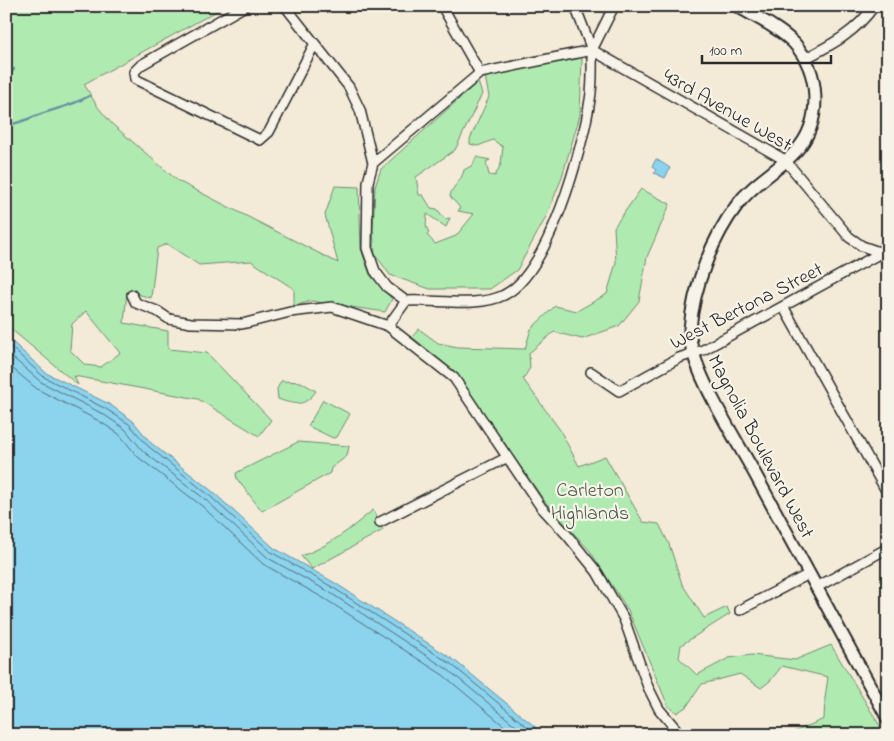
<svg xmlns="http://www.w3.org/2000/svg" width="894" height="741" viewBox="0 0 894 741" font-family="'Indie Flower',sans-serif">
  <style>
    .green { fill: #afebb1; stroke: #6d8b6e; fill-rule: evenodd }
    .water { fill: #8cd3ee; stroke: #6590a0 }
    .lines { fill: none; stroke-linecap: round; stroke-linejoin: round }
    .shore { stroke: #526e79; stroke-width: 1 }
    .stream { stroke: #6590a0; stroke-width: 2.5 }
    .minor-casing { stroke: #2b2b2b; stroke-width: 12 }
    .tertiary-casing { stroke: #2b2b2b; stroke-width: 15 }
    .minor { stroke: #f7f3e8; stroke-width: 9 }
    .tertiary { stroke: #f7f3e8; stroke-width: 11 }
    .labels { text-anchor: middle; stroke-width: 4.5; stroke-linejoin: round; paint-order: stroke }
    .street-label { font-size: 20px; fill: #2b2b2b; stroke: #f7f3e8 }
    .park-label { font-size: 20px; fill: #4c5b4c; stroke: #f7f3e8 }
  </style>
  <rect width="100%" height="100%" fill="#f4ead8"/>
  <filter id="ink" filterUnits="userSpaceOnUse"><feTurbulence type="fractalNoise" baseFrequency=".02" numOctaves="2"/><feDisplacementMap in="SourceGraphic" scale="10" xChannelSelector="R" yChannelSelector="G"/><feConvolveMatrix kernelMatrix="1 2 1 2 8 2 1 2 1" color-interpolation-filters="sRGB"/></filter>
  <g filter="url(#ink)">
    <path class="green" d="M6,6H226L84,84L97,106L112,124L178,181L338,263L325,215L335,186L359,187L361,249L370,275L392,299L385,312L311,301L294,306V289L251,261L199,265L167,244L157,248L151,298L127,291L124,323L168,331V349L207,353L271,420L259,436L198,399L74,376L78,385L6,325ZM86,311L120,353L101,367L85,365L70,350L72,324Z
      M582,58L580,115L561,180L545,219L517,270L490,289H430L390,275L375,254L373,230L375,187L381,169L478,82L482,94L455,150L416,177L419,195H423L431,208L437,209L445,219L450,218L446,227L427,214L426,226L429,233L427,235L435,244L456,236L474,214L458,211L460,208L450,196C452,186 462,181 464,170L473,165L476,157L490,160L486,162L489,175L495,176L501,164L503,147L493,140L478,146L470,144V139L489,97L485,76Z
      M641,189L670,204L647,257L639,301L619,326L582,339L554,332L529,353L530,368L523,379L560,430L579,466L605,456L643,522L659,524L669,544L682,584L704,618L727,607L730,614L681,645L679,658L697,675L729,658L752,655L795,660L831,645L883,731L872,735H787L824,719L825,698L828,677L782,666L770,681L761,688L740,674L702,684L687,706L677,713L668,706L628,610L590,551L546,503L455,372L412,337L419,329L438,343L458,347L525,349L531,329L555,306L577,311L607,294L616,263L614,227Z
      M281,381L301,382L316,391C305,407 295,405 278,399L277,389Z
      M323,400L350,414L337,437L333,438L308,426Z
      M298,442L349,446L347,456L331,468L330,473L262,511L237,479L236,473Z
      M373,510L383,530L312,569L301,556C330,546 350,529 373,510Z"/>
    <path class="water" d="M656,159L670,168L665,178L654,173L656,170L652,167Z
      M6,336L46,373L109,404L133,421L151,443L213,492L274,548L335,583L454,660L545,735H6Z"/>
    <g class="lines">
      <path class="shore" d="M6,343L44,377L106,409L129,424L148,446L210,496L271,552L332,587L451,664L537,735
        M6,352L41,382L103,414L125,429L143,451L206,500L268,558L329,592L447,669L527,735
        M6,363L37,389L99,421L119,434L138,457L202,506L263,564L325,599L443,675L515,735"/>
      <path class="stream" d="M6,79L14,69
        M6,125C19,124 29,118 41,114C58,108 74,105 89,96"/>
      <defs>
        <path id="minor" d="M245,6L141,65L134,72L135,79L260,140L269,132L314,45
          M285,6L349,87L360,110L373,163L368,182L367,248L375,271L387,287L406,301
          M442,6L480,73
          M575,6L592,50L785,160L849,237L862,246L882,253L888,264
          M806,58C833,44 856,32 874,6
          M373,163L480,73L592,50L614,6
          M882,253L888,239
          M132,295L136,303L157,311L169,319L191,323L242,324L290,312L332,307L388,326
          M406,301L388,326L454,378L541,507L567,535L597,572L624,619L648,687L659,709L681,735
          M406,301C434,299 479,308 504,295C549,273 583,147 590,100C593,84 592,67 592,50
          M784,308L888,494
          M591,372L619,391L679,358L703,350L888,249
          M380,522L506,458
          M817,587L888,548
          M740,610L809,574"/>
        <path id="tertiary" d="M737,6C756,17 779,28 794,43C820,72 823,121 796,151C778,171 753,183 737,205C712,238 693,288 690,329C687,366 737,440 755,474C799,556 844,637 888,719"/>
      </defs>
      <use href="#minor" class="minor-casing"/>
      <use href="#tertiary" class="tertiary-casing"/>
      <use href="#minor" class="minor"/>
      <use href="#tertiary" class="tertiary"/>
    </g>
  </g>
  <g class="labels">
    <g class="street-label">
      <text transform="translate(728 109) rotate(30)" y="7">43rd Avenue West</text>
      <text transform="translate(746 305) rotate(-27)" y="7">West Bertona Street</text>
      <text transform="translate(762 446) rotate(62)" y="7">Magnolia Boulevard West</text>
    </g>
    <g class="park-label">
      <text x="590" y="496">Carleton<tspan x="590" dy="23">Highlands</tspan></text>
    </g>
  </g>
  <rect width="894" height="741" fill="none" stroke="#f7f3e8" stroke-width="25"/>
  <rect x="12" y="12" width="869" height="716" fill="none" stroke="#2b2b2b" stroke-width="2" filter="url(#ink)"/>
  <path d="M702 55v8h129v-8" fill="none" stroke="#2b2b2b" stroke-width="2.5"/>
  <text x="709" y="55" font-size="15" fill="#2b2b2b" stroke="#f7f3e8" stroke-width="4" paint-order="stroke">100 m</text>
</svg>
